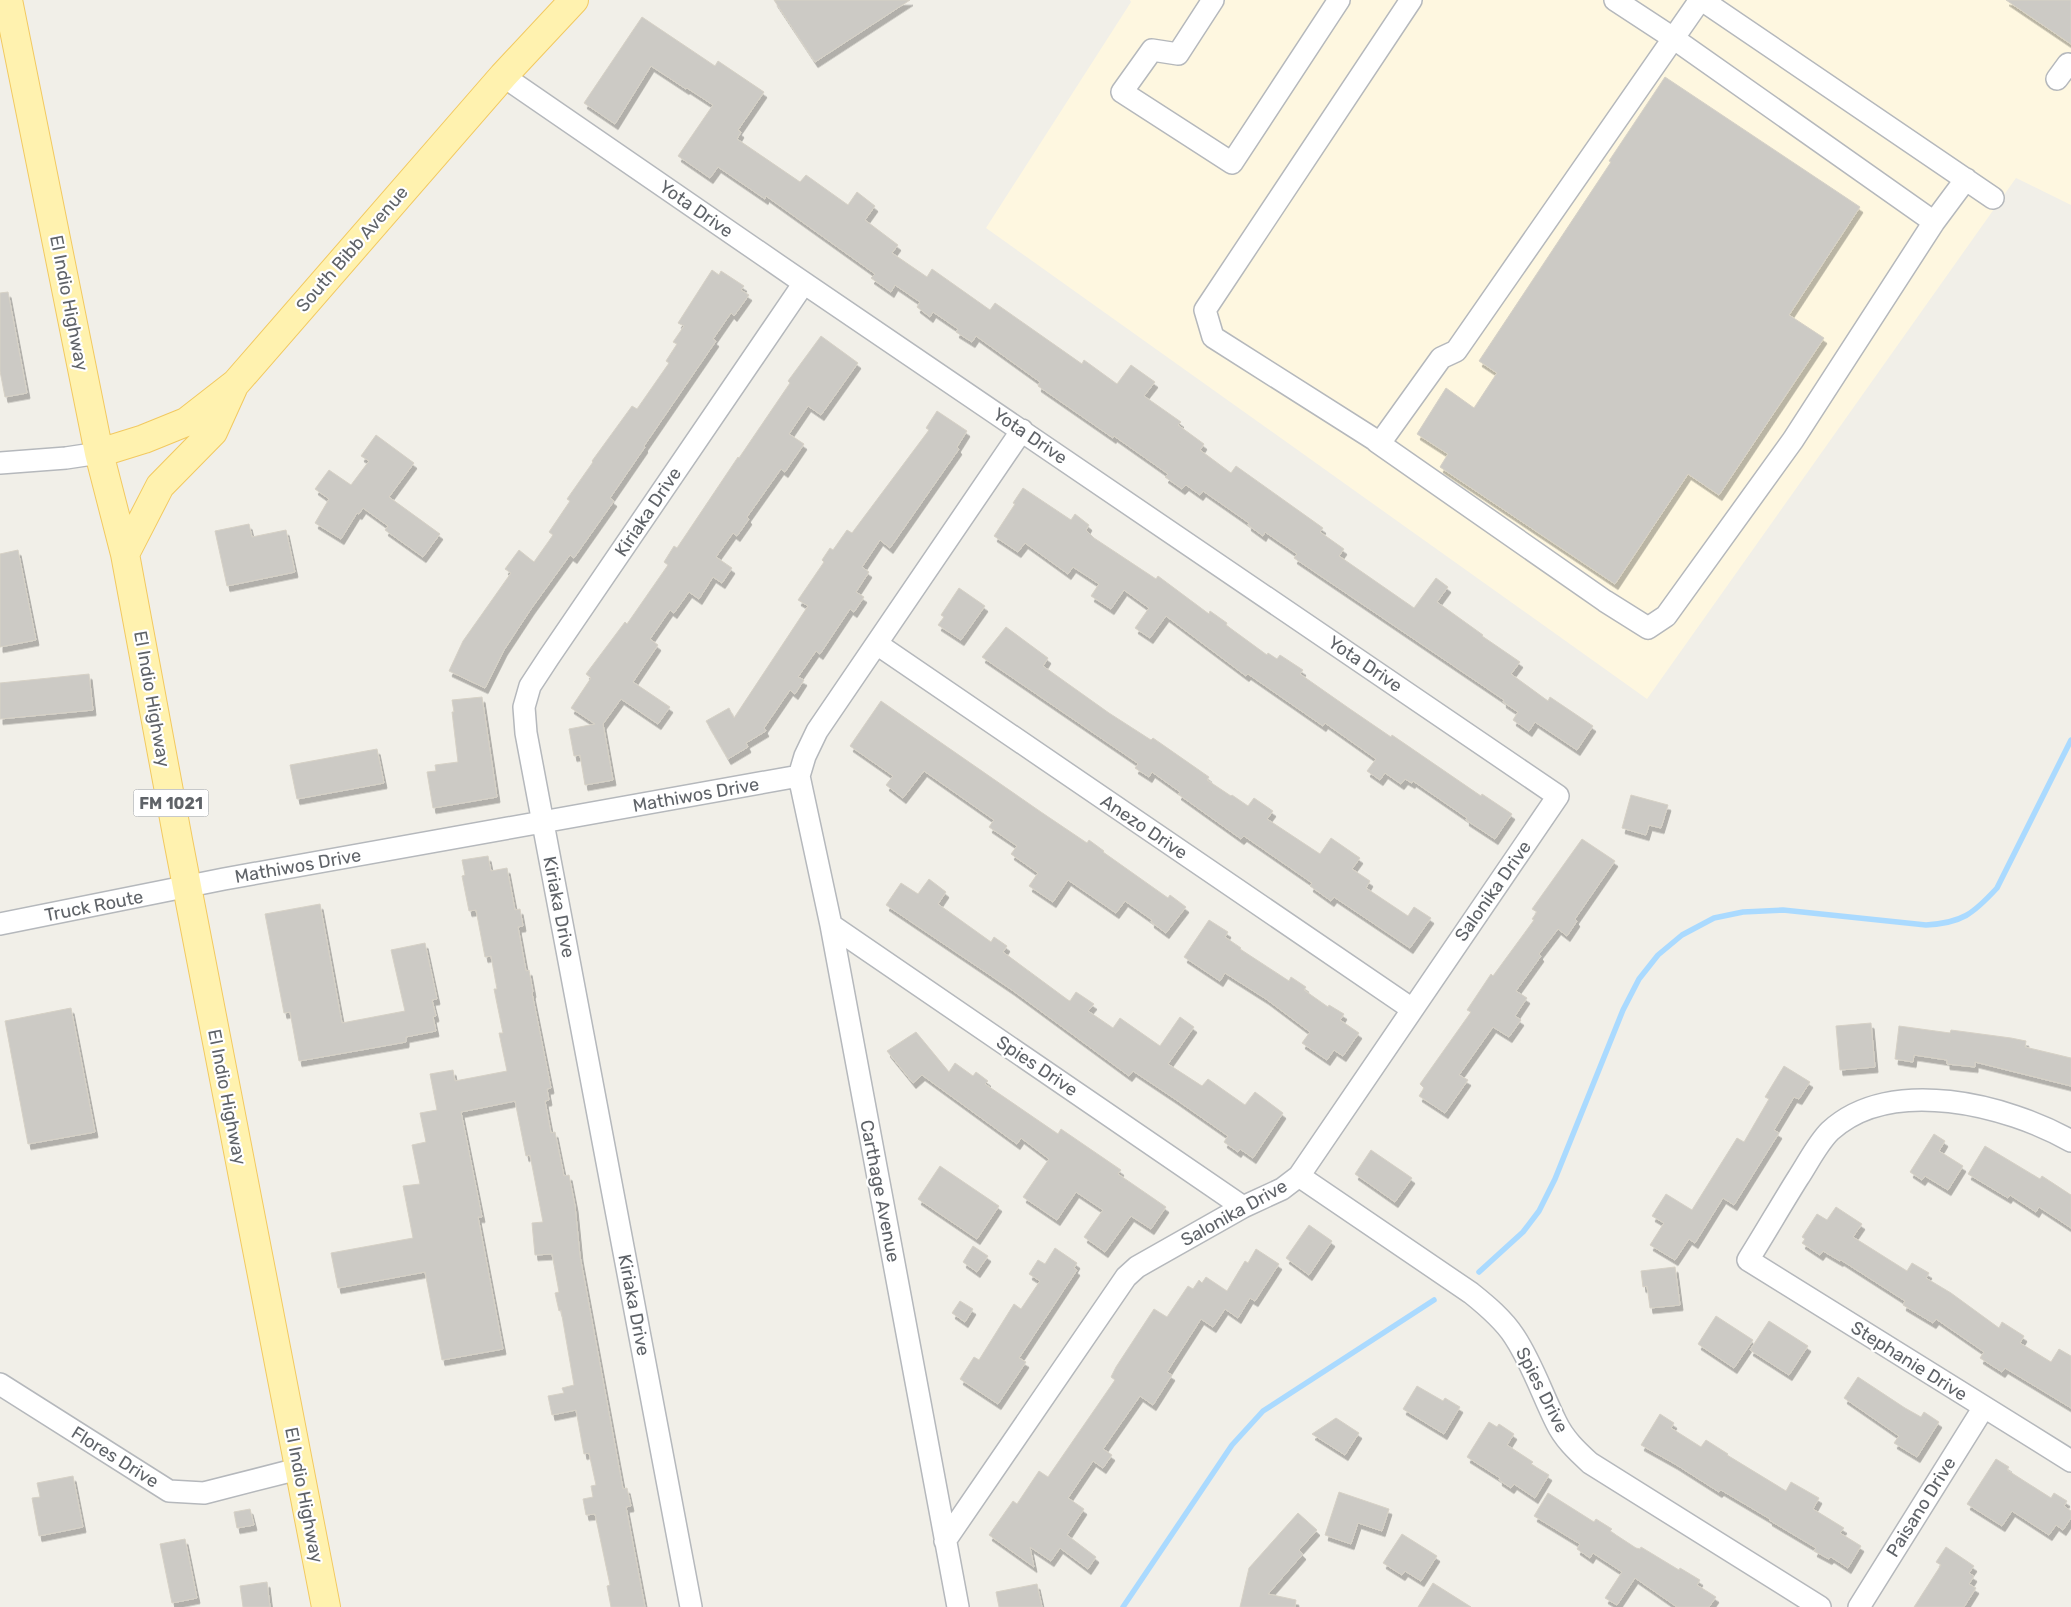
<svg xmlns="http://www.w3.org/2000/svg" width="2071" height="1607" viewBox="0 0 2071 1607" font-family="Rubik,sans-serif">
  <style>
    .commercial { fill: #fef7e0 }
    .lines { fill: none; stroke-linecap: round; stroke-linejoin: round }
    .stream { stroke: #aadaff; stroke-width: 5.5 }
    .building { fill: #cccac5; stroke: #d6d1c6; filter: url(#shadow) }
    .minor-casing { stroke: #b5b8bc; stroke-width: 24 }
    .major-casing { stroke: #f2c960; stroke-width: 30 }
    .minor { stroke: #fff; stroke-width: 21 }
    .major { stroke: #fff2af; stroke-width: 28 }
    .labels { text-anchor: middle; stroke-width: 4.5; stroke-linejoin: round; paint-order: stroke }
    .shield { fill: #fff; stroke: #8f9295; stroke-width: 1 }
    .shield-label { font-size: 16px; font-weight: bold; fill: #5f6368 }
    .street-label { font-size: 18px; fill: #5f6368; stroke: #fff }
  </style>
  <defs>
    <filter id="shadow"><feDropShadow dx="3" dy="5.5" stdDeviation="0" flood-color="#0004"/></filter>
  </defs>
  <rect width="100%" height="100%" fill="#f1efe8"/>
  <path class="commercial" d="M1130,0H2071V205L2016,178L1647,699L986,228L1131,2Z"/>
  <g class="lines">
    <path class="stream" d="M1479,1272L1523,1232L1539,1211L1555,1179L1623,1010L1639,979L1658,955L1682,935L1714,918L1743,912L1783,910L1926,925C1962,923 1973,914 1997,888L2071,740
      M1123,1607L1232,1445L1263,1411L1434,1300"/>
  </g>
  <path class="building" d="M774,0H910L815,62Z
    M2006,0H2071V44Z
    M642,17L715,66L718,61L764,92L738,130L741,132L737,139L800,182L806,175L848,205L857,192L875,206L865,220L898,245L892,253L927,277L932,269L990,310L995,303L1082,364L1084,360L1117,384L1131,365L1155,382L1144,396L1181,422L1178,425L1204,444L1200,450L1231,473L1236,466L1323,528L1320,532L1344,549L1339,556L1414,608L1436,578L1448,587L1437,602L1483,635L1482,636L1520,662L1511,674L1548,701L1550,697L1593,726L1577,750L1535,722L1529,731L1513,720L1518,712L1503,702L1504,700L1294,558L1297,554L1265,532L1263,536L1248,525L1249,523L1203,491L1200,495L1186,485L1182,489L1165,477L1168,474L1114,436L1113,438L1051,395L1038,386L1040,382L976,336L972,342L956,332L958,329L933,312L930,317L917,307L920,302L895,285L891,292L871,278L875,274L766,196L765,199L718,167L710,178L678,156L713,105L687,88L686,89L651,66L615,124L584,103Z
    M1665,77L1860,207L1789,315L1824,338L1719,495L1688,474L1615,584L1440,467L1448,454L1417,434L1446,388L1474,408L1497,373L1479,361L1611,162L1609,161Z
    M712,270L719,275L721,271L744,286L741,290L749,295L734,316L731,313L713,339L716,341L644,446L645,447L610,498L614,501L574,558L570,555L531,609L504,650L485,688L449,671L463,641L511,573L505,569L519,550L534,562L553,535L549,532L570,501L567,499L593,462L592,461L632,406L637,409L669,363L666,361L677,344L673,342L684,326L678,323Z
    M8,292L27,393L5,397L0,371V293Z
    M821,336L858,363L821,415L808,406L789,434L804,444L785,472L781,469L747,517L749,519L737,536L733,533L716,557L732,568L722,583L713,577L699,599L689,592L674,613L670,610L650,639L658,645L633,682L670,707L658,724L621,699L603,724L613,780L585,785L580,755L574,756L569,729L595,724L571,708L591,678L586,674L625,622L627,624L668,565L664,562L674,546L677,548L738,457L739,458L790,383L788,381Z
    M937,411L967,431L957,447L959,449L890,548L880,540L862,567L869,572L856,592L864,597L854,612L850,609L820,654L816,651L798,677L804,680L795,694L790,690L764,728L766,731L746,743L748,747L728,759L706,721L729,708L734,718L808,606L798,600L824,562L822,560L830,548L833,550L847,530L852,533L929,430L926,428Z
    M376,435L414,463L389,497L440,534L423,557L385,530L388,526L363,508L359,514L357,513L341,539L315,523L329,499L315,489L329,470L351,485L369,461L361,456Z
    M1023,488L1071,520L1075,514L1089,525L1086,530L1094,538L1156,579L1158,576L1209,614L1210,611L1227,623L1226,625L1267,655L1268,653L1277,659L1280,655L1303,670L1300,674L1350,709L1391,737L1392,735L1481,796L1482,794L1512,814L1495,839L1466,820L1467,818L1413,781L1412,783L1405,779L1401,784L1385,773L1380,780L1367,771L1376,759L1325,723L1323,726L1248,674L1246,676L1166,616L1150,638L1135,628L1149,608L1124,590L1111,609L1091,596L1099,584L1073,567L1068,574L1025,543L1018,552L994,536L1015,504L1013,503Z
    M249,524L252,537L286,530L295,572L227,586L215,531Z
    M18,550L36,640L0,647V554Z
    M959,588L985,606L961,640L938,625L944,617L941,615Z
    M1006,627L1048,658L1043,666L1109,713L1151,740L1153,738L1209,777L1207,780L1231,796L1232,795L1248,806L1254,798L1273,811L1267,819L1320,854L1331,838L1360,858L1352,869L1370,881L1366,888L1408,916L1414,907L1431,918L1410,948L1334,897L1331,901L1310,886L1312,883L1244,836L1241,839L1178,794L1180,792L1152,772L1149,777L1135,768L1138,764L1136,762L982,657Z
    M89,674L93,710L0,719V683Z
    M482,697L497,797L433,808L427,772L436,771L435,765L458,762L452,712H454L452,700Z
    M881,701L1041,812L1087,843L1089,840L1104,851L1103,852L1168,898L1170,895L1186,907L1166,933L1151,922L1152,920L1125,901L1116,913L1068,880L1053,902L1029,886L1038,873L1011,854L1017,846L989,827L994,820L924,771L903,798L886,785L893,776L850,746Z
    M377,749L384,783L297,799L290,765Z
    M1631,795L1668,805L1661,828L1649,825L1646,835L1622,828Z
    M1582,839L1615,861L1575,919L1577,921L1567,936L1558,929L1539,954L1541,956L1516,991L1527,998L1515,1016L1521,1020L1509,1037L1493,1027L1459,1075L1468,1080L1445,1113L1419,1096L1424,1088L1420,1084L1471,1012L1467,1010L1491,974L1493,976L1534,920L1532,919L1537,912L1532,909Z
    M488,856L491,871L507,868L515,910L520,909L523,926L518,927L526,971L529,970L533,992L532,993L551,1088L547,1089L549,1100L545,1101L551,1133L555,1132L564,1176L569,1175L575,1206L580,1256L623,1489L627,1488L631,1506L626,1507L645,1607H611L607,1586L610,1585L595,1514L586,1515L583,1499L593,1497L591,1486L596,1485L589,1453L584,1454L576,1410L552,1415L548,1396L564,1393L562,1388L574,1385L561,1310L559,1311L555,1293L559,1292L552,1254L535,1255L532,1223L543,1222L530,1155L526,1156L515,1101L461,1112L482,1217H478L503,1349L442,1360L425,1272L338,1288L331,1253L413,1238L403,1186L420,1184L412,1145L426,1142L420,1113L437,1110L430,1074L453,1070L455,1081L507,1071L499,1033H503L494,989H497L491,956L485,957L476,910L469,911L462,876L465,875L462,860Z
    M929,879L946,892L938,904L991,942L994,937L1007,946L1003,952L1068,1000L1070,1001L1076,992L1094,1004L1088,1011L1113,1028L1120,1018L1160,1046L1180,1017L1194,1027L1168,1064L1202,1086L1208,1079L1245,1105L1255,1092L1283,1113L1253,1158L1240,1149L1238,1152L1224,1142L1228,1136L1175,1099L1133,1071L1129,1076L1012,990L886,905L901,883L918,894Z
    M320,904L342,1023L405,1011L391,950L425,943L437,999L432,1000L436,1016L433,1017L436,1031L406,1037V1042L299,1061L290,1012L284,1013L265,914Z
    M1209,920L1228,932L1225,937L1241,948L1240,949L1289,981L1291,977L1306,987L1304,990L1328,1007L1329,1005L1344,1014L1340,1020L1359,1033L1343,1056L1334,1050L1327,1060L1302,1043L1310,1032L1266,999L1225,973L1220,981L1184,957Z
    M71,1008L95,1132L28,1144L5,1021Z
    M1871,1023L1875,1067L1840,1070L1836,1026Z
    M1899,1026L1950,1033L1951,1030L2011,1038L2026,1041L2025,1047L2071,1058V1086L1975,1062V1067L1947,1064V1060L1914,1055L1913,1062L1895,1059Z
    M916,1032L949,1072L955,1063L973,1076L976,1072L988,1081L985,1084L1058,1134L1061,1129L1121,1170L1118,1174L1166,1207L1151,1229L1131,1216L1105,1252L1084,1237L1103,1210L1076,1192L1057,1220L1023,1197L1049,1159L1021,1138L1017,1144L922,1075L913,1083L887,1051Z
    M1784,1066L1810,1082L1799,1099L1794,1097L1774,1130L1779,1133L1734,1205L1723,1198L1695,1243L1689,1239L1675,1260L1650,1245L1664,1223L1652,1216L1666,1194L1692,1210L1737,1138L1744,1142L1769,1099L1765,1097Z
    M1934,1134L1945,1141L1939,1151L1963,1166L1948,1190L1925,1176L1922,1180L1910,1172Z
    M1985,1146L2040,1179L2042,1176L2071,1195V1228L2039,1207L2036,1212L2010,1195L2008,1198L1968,1174Z
    M1371,1150L1412,1178L1395,1202L1355,1174Z
    M940,1166L999,1206L977,1239L918,1199Z
    M1836,1207L1862,1224L1853,1237L1907,1271L1912,1263L1929,1273L1926,1278L1951,1293L1999,1328L2002,1322L2024,1336L2020,1343L2051,1362L2059,1349L2071,1356V1408L2005,1368L2002,1372L1980,1358L1984,1352L1936,1319L1933,1323L1903,1305L1905,1301L1841,1260L1840,1261L1823,1251L1820,1255L1802,1243L1805,1239L1802,1237L1817,1214L1827,1220Z
    M1309,1225L1332,1241L1309,1275L1286,1258Z
    M973,1246L988,1256L977,1272L963,1262Z
    M1055,1248L1077,1263L1074,1268L1077,1270L1019,1358L1026,1362L998,1404L960,1379L974,1357L979,1360L1014,1304L1021,1309L1040,1281L1029,1274L1038,1260L1045,1264Z
    M1256,1249L1279,1264L1255,1301L1250,1298L1238,1318L1225,1309L1213,1327L1201,1319L1167,1372L1172,1375L1153,1405L1140,1396L1103,1449L1112,1455L1103,1468L1093,1461L1068,1498L1084,1509L1067,1535L1096,1557L1088,1569L1060,1548L1051,1561L1030,1547L1034,1567L989,1535L1013,1501L1017,1504L1039,1471L1048,1477L1115,1380L1111,1377L1116,1367L1154,1309L1167,1317L1188,1286L1193,1289L1199,1280L1202,1283L1206,1277L1227,1291L1245,1261L1248,1263Z
    M1675,1267L1680,1305L1650,1308L1647,1286L1643,1287L1641,1271Z
    M960,1301L973,1309L965,1322L952,1313Z
    M1716,1316L1753,1340L1734,1368L1698,1344Z
    M1769,1321L1808,1346L1789,1375L1750,1350Z
    M1858,1377L1905,1408L1921,1417L1924,1412L1939,1422L1917,1457L1894,1443L1899,1436L1844,1398Z
    M1417,1386L1443,1401L1445,1398L1460,1407L1444,1434L1403,1409Z
    M1660,1414L1674,1423L1671,1428L1701,1447L1706,1440L1728,1454L1727,1455L1786,1491L1791,1482L1819,1498L1813,1509L1844,1528L1840,1533L1861,1546L1848,1568L1831,1557L1829,1559L1814,1551L1816,1548L1769,1520L1770,1519L1721,1490L1719,1492L1675,1464L1641,1445Z
    M1336,1418L1359,1433L1345,1455L1312,1434Z
    M1489,1422L1497,1427L1499,1424L1514,1434L1507,1445L1533,1462L1531,1464L1549,1475L1535,1498L1514,1484L1511,1488L1499,1480L1500,1478L1467,1457Z
    M1996,1459L2009,1467L2007,1470L2051,1498L2054,1493L2067,1501L2064,1506L2071,1511V1518L2063,1530L2056,1525L2049,1535L2012,1511L2002,1526L1967,1504Z
    M73,1476L83,1527L39,1536L32,1498L40,1497L37,1483Z
    M1339,1492L1389,1509L1382,1531L1358,1523L1351,1544L1325,1535Z
    M1548,1493L1594,1522L1596,1519L1612,1529L1610,1531L1636,1548L1640,1549L1641,1547L1679,1570L1680,1568L1700,1580L1697,1585L1716,1597L1709,1607H1677L1635,1578L1617,1605L1605,1598L1622,1572L1593,1553L1590,1558L1577,1549L1580,1544L1534,1516Z
    M250,1509L254,1525L237,1528L234,1512Z
    M1298,1513L1317,1530L1299,1550L1303,1554L1268,1594L1296,1600L1295,1607H1240L1249,1568Z
    M1402,1534L1437,1556L1421,1581L1405,1571L1402,1575L1383,1563Z
    M185,1539L197,1598L172,1603L160,1544Z
    M1946,1547L1974,1566L1969,1573L1974,1576L1969,1584L1976,1588L1964,1607H1914L1941,1565L1936,1562Z
    M267,1582L270,1607H243L240,1586Z
    M1433,1583L1471,1607H1418Z
    M1037,1584L1042,1607H999L996,1592Z"/>
  <g class="lines">
    <defs>
      <path id="minor" d="M1213,0L1178,54L1152,50L1122,92L1232,163L1339,0
        M1411,0L1205,310L1213,337L1380,443L1441,358L1456,351L1700,0
        M1615,0L1673,38L1934,222
        M1702,0L1993,198
        M503,76L804,283L1558,796L1299,1176L1282,1189L1243,1207L1137,1267L1126,1277L945,1541
        M2057,79L2068,64L2071,66
        M1377,442L1605,601L1648,628L1666,616L1793,440L1934,222L1966,179
        M0,463L66,458L99,453
        M877,644L1412,1009
        M799,776L831,925L958,1607
        M0,924L224,879L799,776L805,756L817,731L1022,430
        M831,925L1243,1207
        M2071,1141C2007,1105 1891,1075 1830,1131C1817,1144 1808,1163 1798,1178C1781,1205 1765,1233 1748,1260L2071,1461
        M1299,1176L1471,1293C1486,1305 1503,1319 1514,1336C1532,1363 1542,1394 1556,1422C1564,1439 1577,1451 1590,1463L1820,1607
        M0,1384L169,1491L204,1493L298,1469
        M691,1607L526,733L524,707L530,686L549,657L804,283
        M1859,1607L1984,1407"/>
      <path id="major" d="M8,0L99,453L125,554L178,840L326,1607
        M99,453L144,439L186,422L236,383L503,76L574,0
        M125,554L160,486L213,432L233,388"/>
    </defs>
    <use href="#minor" class="minor-casing"/>
    <use href="#major" class="major-casing"/>
    <use href="#minor" class="minor"/>
    <use href="#major" class="major"/>
  </g>
  <g class="labels">
    <rect class="shield" x="133.5" y="789.5" width="75" height="27" rx="4"/>
    <g class="shield-label">
      <text x="171" y="809">FM 1021</text>
    </g>
    <g class="street-label">
      <text transform="translate(696 209) rotate(35)" y="6">Yota Drive</text>
      <text transform="translate(352 249) rotate(-49)" y="6">South Bibb Avenue</text>
      <text transform="translate(69 303) rotate(79)" y="6">El Indio Highway</text>
      <text transform="translate(1030 436) rotate(34)" y="6">Yota Drive</text>
      <text transform="translate(648 512) rotate(-56)" y="6">Kiriaka Drive</text>
      <text transform="translate(1365 664) rotate(34)" y="6">Yota Drive</text>
      <text transform="translate(152 699) rotate(80)" y="6">El Indio Highway</text>
      <text transform="translate(696 795) rotate(-10)" y="6">Mathiwos Drive</text>
      <text transform="translate(1144 827) rotate(34)" y="6">Anezo Drive</text>
      <text transform="translate(298 866) rotate(-10)" y="6">Mathiwos Drive</text>
      <text transform="translate(1493 891) rotate(-55)" y="6">Salonika Drive</text>
      <text transform="translate(94 906) rotate(-11)" y="6">Truck Route</text>
      <text transform="translate(559 907) rotate(79)" y="6">Kiriaka Drive</text>
      <text transform="translate(1037 1066) rotate(34)" y="6">Spies Drive</text>
      <text transform="translate(227 1097) rotate(79)" y="6">El Indio Highway</text>
      <text transform="translate(880 1191) rotate(79)" y="6">Carthage Avenue</text>
      <text transform="translate(1234 1213) rotate(-29)" y="6">Salonika Drive</text>
      <text transform="translate(634 1305) rotate(79)" y="6">Kiriaka Drive</text>
      <text transform="translate(1909 1361) rotate(32)" y="6">Stephanie Drive</text>
      <text transform="translate(1542 1390) rotate(63)" y="6">Spies Drive</text>
      <text transform="translate(115 1457) rotate(32)" y="6">Flores Drive</text>
      <text transform="translate(304 1495) rotate(79)" y="6">El Indio Highway</text>
      <text transform="translate(1921 1507) rotate(-58)" y="6">Paisano Drive</text>
    </g>
  </g>
</svg>
